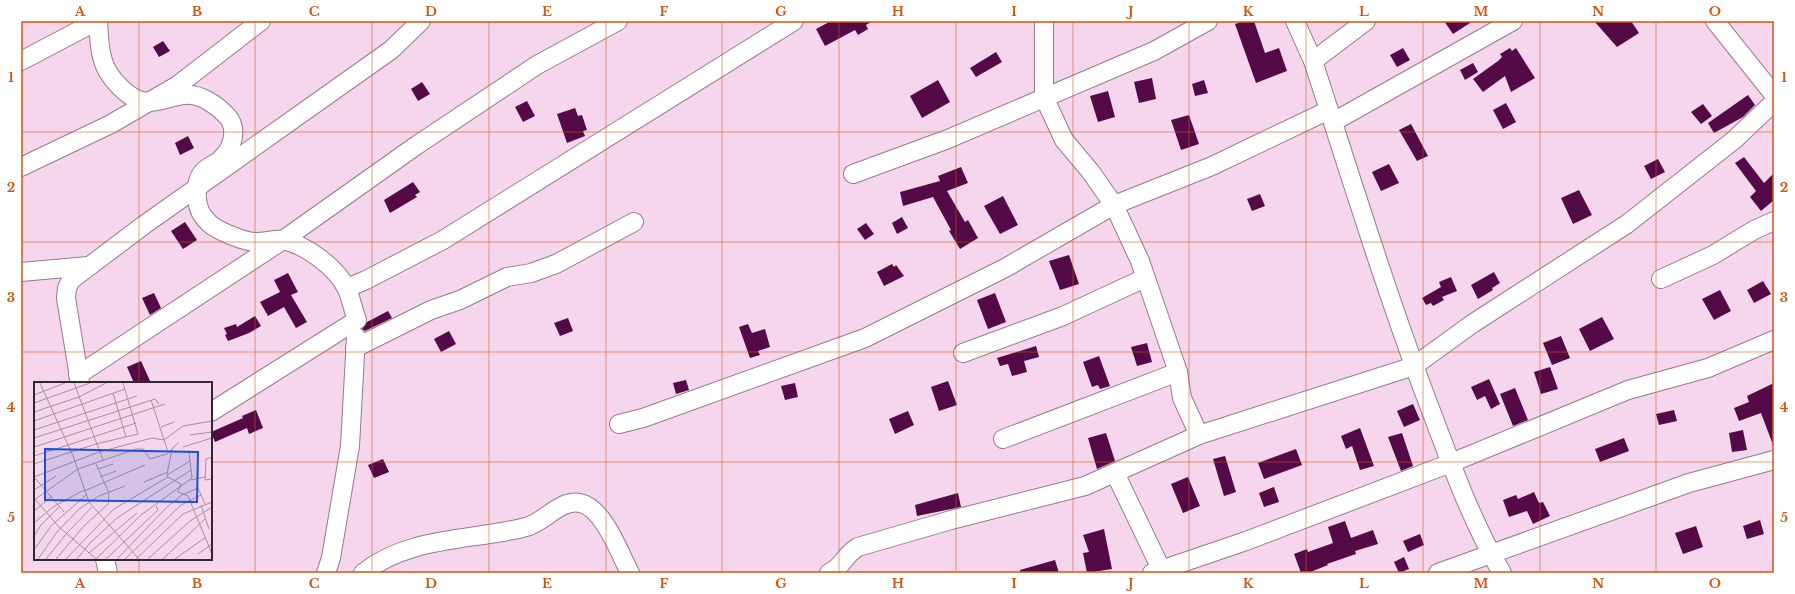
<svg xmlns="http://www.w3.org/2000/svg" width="1795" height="594" font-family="'Libre Baskerville',serif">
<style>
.building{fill:#530a47}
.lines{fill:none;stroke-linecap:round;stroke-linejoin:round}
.minor-casing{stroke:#967a8e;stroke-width:20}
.minor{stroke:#fff;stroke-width:18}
.grid{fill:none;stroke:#d65410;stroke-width:1;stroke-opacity:0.55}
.inset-road{fill:none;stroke:#a790a0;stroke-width:1}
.view{fill:#1d4ed8;fill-opacity:0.15;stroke:#1d4ed8;stroke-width:2}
.inset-edge{fill:none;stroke:#32272f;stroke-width:2}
.neatline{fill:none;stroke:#d65410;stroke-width:1.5}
.grid-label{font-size:13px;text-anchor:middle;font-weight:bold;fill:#d65410}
</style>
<rect width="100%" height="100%" fill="#f5d6ec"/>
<g class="building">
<path d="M831 21H873L866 25 868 29 858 35 855 30 825 46 816 29Z"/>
<path d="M1245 21H1254L1265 53 1279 48 1287 71 1256 83 1235 24Z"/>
<path d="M1444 21H1473L1453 34Z"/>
<path d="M1594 21H1631L1639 33 1617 47Z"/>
<path d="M163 41 170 51 159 57 153 47Z"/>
<path d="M1403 48 1410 60 1397 67 1390 55Z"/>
<path d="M1510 48 1512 51 1516 48 1535 78 1511 92 1505 76 1483 92 1473 79 1498 61 1502 57 1500 54Z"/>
<path d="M996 52 1002 62 976 77 970 68Z"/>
<path d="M1473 63 1478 72 1465 80 1460 70Z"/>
<path d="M1152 78 1156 99 1139 103 1134 82Z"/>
<path d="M938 80 950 102 922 118 910 96Z"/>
<path d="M1204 80 1208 93 1195 96 1192 84Z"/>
<path d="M422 82 430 94 418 101 411 89Z"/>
<path d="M1108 91 1115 117 1098 122 1090 96Z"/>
<path d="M1748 95 1755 105 1743 117 1714 133 1708 123Z"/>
<path d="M527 101 535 116 523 122 515 107Z"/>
<path d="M1506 103 1516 122 1503 129 1493 110Z"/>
<path d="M1703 104 1712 116 1701 124 1691 112Z"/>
<path d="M575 108 578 116 582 115 587 130 583 131 585 136 567 143 557 114Z"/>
<path d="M1189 115 1199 144 1181 150 1171 120Z"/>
<path d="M1411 124 1428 156 1417 161 1399 130Z"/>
<path d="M188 136 194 148 180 155 175 143Z"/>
<path d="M1744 157 1764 183 1774 173V200L1761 211 1750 197 1756 191 1735 163Z"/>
<path d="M1658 159 1665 172 1651 179 1644 166Z"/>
<path d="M1389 164 1399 183 1381 191 1372 172Z"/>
<path d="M961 167 968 183 947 191 965 222 968 220 978 238 960 249 949 231 951 230 933 197 903 206 900 192 940 181 938 176Z"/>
<path d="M413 182 420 192 415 195 417 197 390 213 384 200Z"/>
<path d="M1579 190 1592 215 1573 224 1561 198Z"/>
<path d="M1260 194 1265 206 1252 211 1247 199Z"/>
<path d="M1003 196 1018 225 1000 234 984 206Z"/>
<path d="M902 217 908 228 897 234 892 223Z"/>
<path d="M185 222 197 240 183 249 171 231Z"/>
<path d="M866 223 874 234 865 240 857 229Z"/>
<path d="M1069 255 1079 284 1060 290 1049 261Z"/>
<path d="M892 264 894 267 896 265 904 276 884 286 877 272Z"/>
<path d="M1494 272 1500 283 1492 288 1493 290 1478 299 1471 285Z"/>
<path d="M288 273 298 292 291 295 307 322 296 328 284 307 268 316 260 302 280 292 274 280Z"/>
<path d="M1451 277 1457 291 1442 297 1444 300 1433 306 1431 303 1426 305 1422 298 1441 287 1439 282Z"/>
<path d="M1763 281 1771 294 1754 303 1747 290Z"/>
<path d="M1720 290 1731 311 1714 320 1702 299Z"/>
<path d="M154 293 161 308 150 315 142 298Z"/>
<path d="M995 293 1006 322 988 329 977 300Z"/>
<path d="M388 311 392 318 365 331 362 329 367 322Z"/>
<path d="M255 316 261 326 249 333 228 341 225 335 227 334 224 328 236 324 237 327Z"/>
<path d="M1602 317 1614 339 1590 351 1579 329Z"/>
<path d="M568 318 573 331 560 336 554 323Z"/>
<path d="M748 324 752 333 765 329 770 347 758 351 760 355 750 358 739 327Z"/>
<path d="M449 331 456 344 441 352 434 339Z"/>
<path d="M1561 336 1570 358 1552 365 1543 343Z"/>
<path d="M1147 343 1152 362 1137 366 1131 347Z"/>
<path d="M1036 346 1039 357 1024 361 1027 372 1012 376 1008 364 1000 366 997 358Z"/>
<path d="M1099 356 1110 386 1100 389 1098 385 1092 387 1083 362Z"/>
<path d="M141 361 151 383H134L127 367Z"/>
<path d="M1550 367 1558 389 1541 394 1534 372Z"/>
<path d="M1489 379 1500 404 1491 409 1485 396 1477 400 1471 387Z"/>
<path d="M686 380 689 390 676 394 673 383Z"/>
<path d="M948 381 957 405 939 411 931 387Z"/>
<path d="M795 383 798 397 785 400 781 386Z"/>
<path d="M1774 383V445H1773L1761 413 1739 421 1734 408 1749 402 1747 396Z"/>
<path d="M1515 388 1528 420 1513 426 1500 394Z"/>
<path d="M1413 404 1420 420 1404 427 1397 411Z"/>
<path d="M256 410 263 428 249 434 247 428 215 442 211 432 243 418 242 416Z"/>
<path d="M1674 410 1677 421 1659 425 1656 414Z"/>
<path d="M908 411 914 425 895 434 889 419Z"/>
<path d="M1360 428 1374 466 1360 470 1352 446 1346 449 1341 436Z"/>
<path d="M1743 430 1747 450 1732 452 1729 433Z"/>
<path d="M1106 433 1115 461 1097 469 1088 438Z"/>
<path d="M1402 433 1413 466 1401 471 1388 437Z"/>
<path d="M1624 438 1629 451 1600 462 1595 449Z"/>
<path d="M1296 449 1302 465 1264 479 1258 463Z"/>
<path d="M1225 456 1236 492 1224 496 1213 459Z"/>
<path d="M383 459 389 472 374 478 368 465Z"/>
<path d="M1188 477 1200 506 1183 513 1171 484Z"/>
<path d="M1274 487 1279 502 1264 507 1259 493Z"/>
<path d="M1534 492 1539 503 1543 502 1550 516 1533 524 1527 511 1509 517 1503 500 1516 495 1518 499Z"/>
<path d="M958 493 961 507 917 516 915 505Z"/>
<path d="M1760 520 1764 534 1747 539 1743 526Z"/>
<path d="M1345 521 1351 538 1373 530 1378 544 1355 551 1356 554 1327 564 1328 565 1308 573H1301L1294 554 1307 549 1308 552 1333 543 1328 527Z"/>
<path d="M1696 526 1703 547 1683 554 1675 533Z"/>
<path d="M1104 529 1112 569 1087 573 1083 553 1089 552 1083 535Z"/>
<path d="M1420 534 1424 545 1408 552 1403 541Z"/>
<path d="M1404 557 1409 569 1399 573 1394 562Z"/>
<path d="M1055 560 1059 573H1020V570Z"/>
</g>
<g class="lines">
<g class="minor-casing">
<g id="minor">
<path d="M98 21C99 33 99 46 102 57 106 76 130 103 150 102 162 101 173 96 185 95 200 93 218 106 227 116 239 129 232 149 221 159 215 165 207 166 202 173 196 181 196 190 197 199 198 209 201 215 209 223 217 231 245 242 256 242 265 242 275 239 283 240 306 245 336 267 347 289 351 298 353 310 357 320L211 412"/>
<path d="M1044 21V97L1064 140 1090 171 1114 205 1140 261 1178 372 1182 398 1199 435"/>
<path d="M1295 21 1313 61C1352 180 1388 299 1433 416 1453 469 1473 524 1502 573"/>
<path d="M1715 21 1774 95"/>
<path d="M21 61 97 21"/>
<path d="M1313 61 1366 21"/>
<path d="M1333 122 1513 21"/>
<path d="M21 167 111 124 178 85 261 21"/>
<path d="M853 174 948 139 1154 51 1208 21"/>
<path d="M21 272 88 266"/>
<path d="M1661 279 1713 255 1754 230 1774 221"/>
<path d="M347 288 366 280 443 240 794 21"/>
<path d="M355 348 431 310 460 300 507 277 531 273 556 264 634 222"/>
<path d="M963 353 1063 316 1145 278"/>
<path d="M78 375 283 240 417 145 537 65 618 21"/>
<path d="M80 383 66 298 67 288 71 280 144 225 391 50 421 21"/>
<path d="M619 424 643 418 865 338 1005 268 1114 205 1212 166 1329 110"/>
<path d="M1003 439 1178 372"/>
<path d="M1115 473 1163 573"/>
<path d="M105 559 108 573"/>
<path d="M326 573 331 558 350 446 356 337"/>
<path d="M363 573C409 536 472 541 526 527 545 522 560 499 580 503 603 507 620 554 630 573"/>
<path d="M829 573C844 566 844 555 858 547L951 520 1085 486 1199 435 1414 366 1472 324 1627 224 1734 140 1774 102"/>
<path d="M1152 573 1246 541 1451 463 1628 390 1708 368 1774 340"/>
<path d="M1438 573 1689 483 1774 460"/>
</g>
</g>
<use href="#minor" class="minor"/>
</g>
<path class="grid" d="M139 21V383M255 21V573M372 21V573M489 21V573M606 21V573M722 21V573M839 21V573M956 21V573M1073 21V573M1189 21V573M1306 21V573M1423 21V573M1540 21V573M1656 21V573M21 132H1774M21 242H1774M21 352H1774M21 462H35M211 462H1774M139 559V573"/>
<g transform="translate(34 382)">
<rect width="178" height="178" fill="#f5d6ec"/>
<path class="inset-road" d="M6 1 39 74 55 120 105 177M40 1 69 78M79 11 92 55M0 13 31 1M117 18 134 70M0 21 56 1M0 30 45 15 72 1M0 39 91 7M127 45 140 40M0 48 103 14M156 53 178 50M0 56 121 17 125 22M0 65 131 22M149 65 178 56M0 74 102 41M178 75 172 77 171 98 178 97M0 82 62 62 104 52 89 1M64 87 79 82M133 92 138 67M0 95 65 70 118 56 130 58 149 44 178 39M0 95 30 130M66 95 82 89M134 95 147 102 144 110 154 114 178 172M157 98 171 95M110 100 134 90M0 108 22 94M50 109 111 83M1 117 24 144 62 177 107 133 158 96 155 70M0 118 44 87 102 67H109L116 77 133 72 145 60M167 123 175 147M0 129 17 115M0 141 19 125 50 108M0 154 7 143 25 125M0 168 17 144 52 113M55 171 103 131M164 172 178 162M4 177 23 150 45 127 65 114 91 104M12 177 33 151 58 125M22 177 50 144 74 122 75 111 62 82M32 177 80 127 134 95 133 93 156 79M43 177 56 161 83 136 157 88M72 177 124 128 122 124M83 177 132 126 148 113 164 106 171 122M91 177 147 123 167 113M102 177 149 132 178 120M114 177 156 139 178 125M129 177 171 137M141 177 172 155"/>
<path class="view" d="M11 67 164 70 163 120 11 118Z"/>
<rect width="178" height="178" class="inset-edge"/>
</g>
<rect width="1795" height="594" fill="none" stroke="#ffffff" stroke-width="44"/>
<rect x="22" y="22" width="1751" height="550" class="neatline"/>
<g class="grid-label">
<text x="80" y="16">A</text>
<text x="197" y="16">B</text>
<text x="314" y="16">C</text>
<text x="431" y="16">D</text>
<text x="547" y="16">E</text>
<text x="664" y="16">F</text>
<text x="781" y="16">G</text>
<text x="898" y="16">H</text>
<text x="1014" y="16">I</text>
<text x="1131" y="16">J</text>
<text x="1248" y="16">K</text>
<text x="1364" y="16">L</text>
<text x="1481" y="16">M</text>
<text x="1598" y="16">N</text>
<text x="1715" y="16">O</text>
<text x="11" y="82">1</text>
<text x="1784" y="82">1</text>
<text x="11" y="192">2</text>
<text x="1784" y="192">2</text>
<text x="11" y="302">3</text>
<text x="1784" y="302">3</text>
<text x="11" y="412">4</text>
<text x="1784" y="412">4</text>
<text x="11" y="522">5</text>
<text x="1784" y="522">5</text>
<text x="80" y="588">A</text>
<text x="197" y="588">B</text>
<text x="314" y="588">C</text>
<text x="431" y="588">D</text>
<text x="547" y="588">E</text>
<text x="664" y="588">F</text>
<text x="781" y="588">G</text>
<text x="898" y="588">H</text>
<text x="1014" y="588">I</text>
<text x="1131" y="588">J</text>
<text x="1248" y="588">K</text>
<text x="1364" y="588">L</text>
<text x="1481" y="588">M</text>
<text x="1598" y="588">N</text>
<text x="1715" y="588">O</text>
</g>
</svg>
